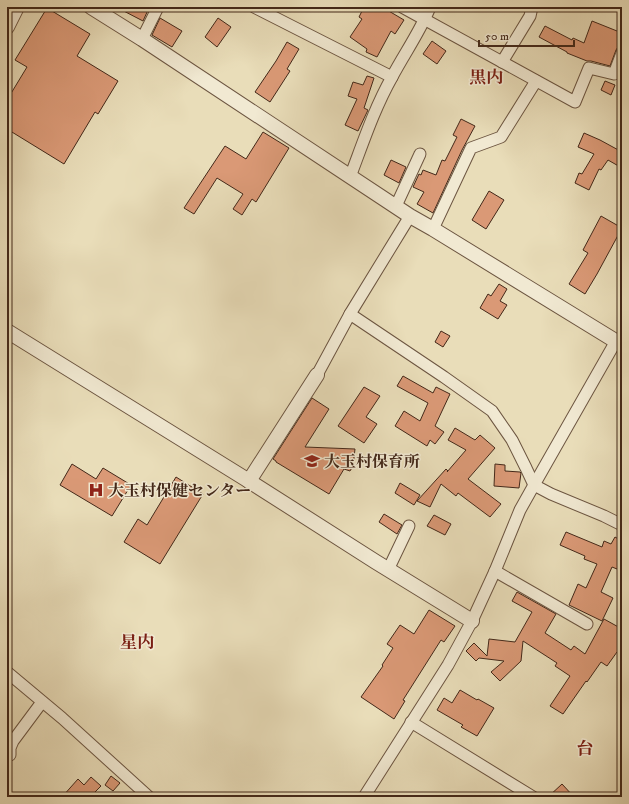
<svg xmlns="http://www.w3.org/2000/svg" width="629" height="804" font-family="'IM FELL DW Pica','Noto Serif JP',serif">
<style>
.building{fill:#da9976;stroke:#432819}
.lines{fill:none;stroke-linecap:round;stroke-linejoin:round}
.minor-casing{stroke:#6c5541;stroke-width:13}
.tertiary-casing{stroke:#6c5541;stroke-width:16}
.minor{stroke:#f1e9d2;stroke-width:11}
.tertiary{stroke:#f1e9d2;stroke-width:14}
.labels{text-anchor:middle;stroke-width:3;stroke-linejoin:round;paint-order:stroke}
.poi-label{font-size:16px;font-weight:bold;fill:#432819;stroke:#f1e9d2;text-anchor:start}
.neighbourhood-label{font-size:17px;font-weight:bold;fill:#7a1f14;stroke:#f1e9d2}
</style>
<rect width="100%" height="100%" fill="#e9ddb9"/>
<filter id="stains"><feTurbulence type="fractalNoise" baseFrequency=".005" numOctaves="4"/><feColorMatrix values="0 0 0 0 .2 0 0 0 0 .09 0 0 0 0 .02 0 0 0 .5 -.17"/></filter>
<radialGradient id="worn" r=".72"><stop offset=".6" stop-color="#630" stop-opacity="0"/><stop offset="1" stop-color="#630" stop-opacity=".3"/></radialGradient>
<g class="building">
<path d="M116 7H143L148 10 143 21Z"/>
<path d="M364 7H382L404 20 395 34 391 31 377 57 366 52 367 49 350 37 362 19 359 17Z"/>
<path d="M47 8 90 34 77 56 118 81 98 114 95 112 64 164 7 129V100L27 67 15 60Z"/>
<path d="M160 18 182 31 172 47 152 35Z"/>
<path d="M218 18 231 27 217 47 205 37Z"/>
<path d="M592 21 622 33V43L621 46 618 47 616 50 610 66 591 61H587L567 53V52L539 37 545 26 572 40 573 38 584 43Z"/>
<path d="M432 41 446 51 437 64 423 54Z"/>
<path d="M287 42 299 49 287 69 290 71 270 102 255 92 276 61Z"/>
<path d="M367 76 374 78 364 108 368 110 358 131 345 125 357 99 348 96 353 82 363 85Z"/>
<path d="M605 81 615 85 611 95 601 90Z"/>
<path d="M461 119 475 126 462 150 433 213 417 204 424 192 413 187 419 174 421 175 423 170 436 175 442 160 445 161 457 137 453 135Z"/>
<path d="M263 132 289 148 256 202 252 199 242 215 233 209 243 194 217 178 194 214 184 208 225 146 246 159Z"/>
<path d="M584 133 600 140 622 152V168L608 160 601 170 599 169 589 190 575 183 579 173 582 174 594 154 578 147Z"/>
<path d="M391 160 406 167 399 183 384 175Z"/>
<path d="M489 191 504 200 486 229 472 220Z"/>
<path d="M601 216 622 228 597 274 585 294 569 284 588 253 583 250Z"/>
<path d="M499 284 507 289 500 301 507 305 498 319 480 308 488 294 491 296Z"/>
<path d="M441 331 450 336 443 347 435 342Z"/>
<path d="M403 376 433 393 436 387 450 394 435 426 444 432 435 444 430 440 427 446 395 426 404 411 420 421 428 403 397 386Z"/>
<path d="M364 387 380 396 366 417 377 424 364 443 338 426Z"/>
<path d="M312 398 329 409 305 447 355 449 353 466 350 471 344 469 329 494 276 462V461L273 459Z"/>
<path d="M455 428 475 440 480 435 495 448 468 479 501 504 490 517 458 493 456 496 441 484 430 507 417 501 446 469 448 471 447 472 466 450 448 440Z"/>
<path d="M72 464 96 479 103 468 131 485 112 516 60 485Z"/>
<path d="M495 464 505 465V471L520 472 521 473 519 488 494 486Z"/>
<path d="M176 477 203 494 160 564 124 542 138 519 147 525Z"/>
<path d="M400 483 420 495 414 505 395 493Z"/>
<path d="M384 514 402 525 397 534 379 522Z"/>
<path d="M434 515 451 524 445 535 427 526Z"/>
<path d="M566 532 602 547 604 541 611 544 615 537 622 541V559L617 569 612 567 601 592 613 598 602 621 569 605 578 584 586 588 597 564 584 559 585 556 560 545Z"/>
<path d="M517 592 556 614 545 633 571 650 574 646 585 654 604 619 622 629V654L617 652 607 666 601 662 587 682 586 681 563 714 550 706 570 676 555 666 557 663 523 641 521 661 500 681 491 672 504 661 479 658 476 661 466 651 474 643 487 656 489 639 515 642 532 612 512 601Z"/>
<path d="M429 610 455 626 444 642 441 640 403 700 405 701 394 719 361 697 383 666 382 665 393 648 387 644 400 625 414 634Z"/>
<path d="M460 690 477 700 478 699 494 708 477 736 461 727 463 725 437 710 444 698 452 703Z"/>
<path d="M111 776 120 783 113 791 105 785Z"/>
<path d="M91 777 101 786 90 797H62L78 779 84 785Z"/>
<path d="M562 784 574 797H548Z"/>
</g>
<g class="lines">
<g class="minor-casing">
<g id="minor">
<path d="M254 7 392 77"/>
<path d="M402 7 575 102 589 68 614 74 622 53"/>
<path d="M142 39 158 7"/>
<path d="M502 62 530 16 532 7"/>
<path d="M350 177C363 143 374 109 392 77 404 54 420 32 430 7"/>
<path d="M396 206 420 154"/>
<path d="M433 229 471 148 501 137 536 81"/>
<path d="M350 314 444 377 492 411 512 440 526 468 534 485 551 494 604 516 622 525"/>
<path d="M317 375 350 314 410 216"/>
<path d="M388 570 409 526"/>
<path d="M495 571 587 624"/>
<path d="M7 672 62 718 149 797"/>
<path d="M411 722 533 797"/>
<path d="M10 755V748L13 741 42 702"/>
<path d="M364 797 448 665 472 621 495 571 520 510 534 485 616 341"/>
</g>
</g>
<g class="tertiary-casing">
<g id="tertiary">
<path d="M91 7 142 39 410 216 433 229 622 345"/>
<path d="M7 27 17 7"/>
<path d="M7 331 249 481 376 562 472 621"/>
<path d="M249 481 317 375"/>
</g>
</g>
<use href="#minor" class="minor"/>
<use href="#tertiary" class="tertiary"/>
</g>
<defs>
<g id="school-bare" transform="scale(1.2)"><path d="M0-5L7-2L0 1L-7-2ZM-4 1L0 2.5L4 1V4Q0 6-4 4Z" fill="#8f2418" stroke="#f1e9d2" stroke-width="2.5" paint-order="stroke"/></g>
<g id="hospital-bare" transform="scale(1.2)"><path d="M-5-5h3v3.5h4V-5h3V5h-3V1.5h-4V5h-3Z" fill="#8f2418" stroke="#f1e9d2" stroke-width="2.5" paint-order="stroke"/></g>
</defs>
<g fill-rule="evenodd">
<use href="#school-bare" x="312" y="461"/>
<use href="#hospital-bare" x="96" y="490"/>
</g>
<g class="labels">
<g class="poi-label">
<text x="324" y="467">大玉村保育所</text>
<text x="108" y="496">大玉村保健センター</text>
</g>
<g class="neighbourhood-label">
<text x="486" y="83">黒内</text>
<text x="137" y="648">星内</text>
<text x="585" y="754">台</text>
</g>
</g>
<rect width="629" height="804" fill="none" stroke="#e9ddb9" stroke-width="24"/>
<rect x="8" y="8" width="613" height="788" fill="none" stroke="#432819" stroke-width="2"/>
<rect x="12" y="12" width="605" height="780" fill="none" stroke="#432819"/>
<path d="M479 40v6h95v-6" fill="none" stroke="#432819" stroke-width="2"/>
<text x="485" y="40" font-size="12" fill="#432819" stroke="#f1e9d2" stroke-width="3" paint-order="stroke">50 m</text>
<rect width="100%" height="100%" filter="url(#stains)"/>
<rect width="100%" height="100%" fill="url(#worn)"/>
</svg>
